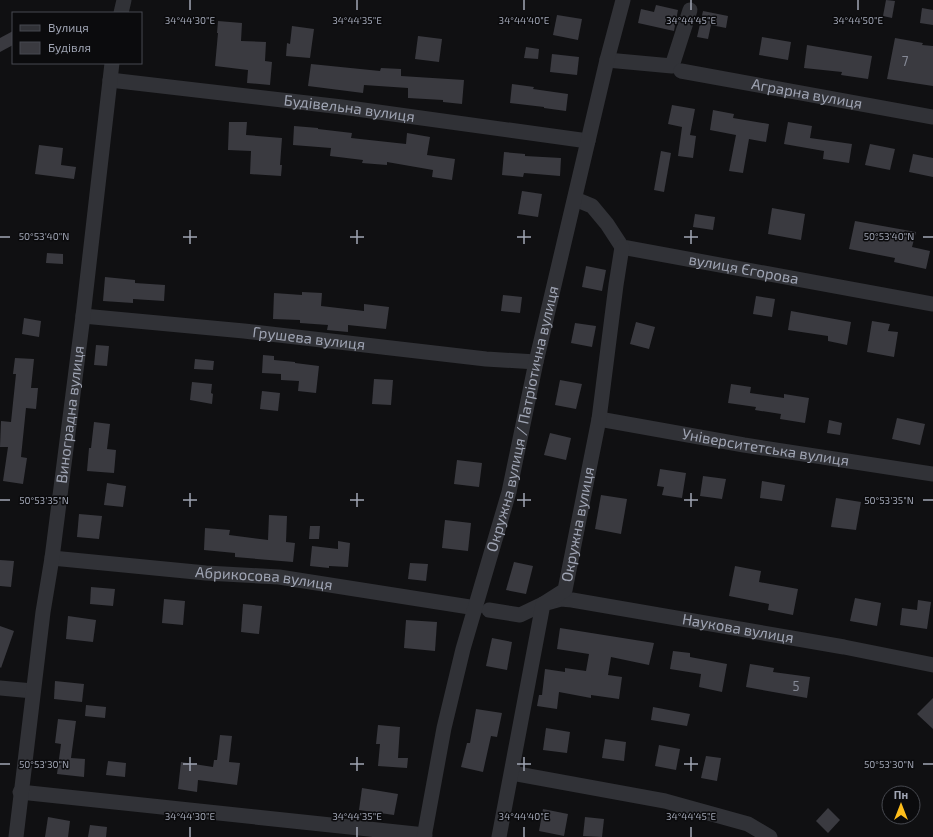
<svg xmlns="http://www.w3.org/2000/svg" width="933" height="837" font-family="'Exo 2',sans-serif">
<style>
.building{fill:#3a3a40}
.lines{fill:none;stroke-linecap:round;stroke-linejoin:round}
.minor{stroke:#313237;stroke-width:15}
.ticks{fill:none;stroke:#a0a5b4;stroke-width:1.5}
.labels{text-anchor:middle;stroke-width:3;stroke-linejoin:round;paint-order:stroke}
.number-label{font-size:13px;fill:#868a97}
.street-label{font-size:15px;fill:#a0a5b4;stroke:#0b0b0d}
.ticks-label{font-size:10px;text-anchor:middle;fill:#a0a5b4;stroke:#0b0b0d;stroke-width:3;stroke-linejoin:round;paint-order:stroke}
</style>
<rect width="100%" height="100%" fill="#101012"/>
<g class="building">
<path d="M886 0 895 1 892 18 883 16Z"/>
<path d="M656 5 678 10 674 31 638 23 641 9 654 12Z"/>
<path d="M922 8 933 10V25L920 23Z"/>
<path d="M703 11 728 16 726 28 711 25 708 39 697 37Z"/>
<path d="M557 15 582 19 578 40 553 35Z"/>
<path d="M218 21 242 23 241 41 266 42 265 61 272 62 270 85 247 83 248 70 215 66 218 33H217Z"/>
<path d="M292 26 314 29 310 58 286 56 287 43 290 44Z"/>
<path d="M13 31V45L0 52V38Z"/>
<path d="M418 36 442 39 439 62 415 59Z"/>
<path d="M762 37 791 42 788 60 759 55Z"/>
<path d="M895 38 923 43 922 45 933 46V86L887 79Z"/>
<path d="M807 45 872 56 868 79 841 75 842 72 804 68Z"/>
<path d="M526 47 539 49 538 59 524 58Z"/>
<path d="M552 54 579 57 577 75 550 72Z"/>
<path d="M311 64 380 71 381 68 401 69V76L464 80 462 104 443 102V100L408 98V88L364 85 363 93 308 86Z"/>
<path d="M512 84 534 87 533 89 568 94 566 111 544 108V107L510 103Z"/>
<path d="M672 105 695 109 690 135 696 136 693 158 678 156 682 127 668 124Z"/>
<path d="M713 110 734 114 733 118 769 124 766 142 749 139 743 173 729 171 736 135 710 130Z"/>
<path d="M229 122H247L246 135 282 138 280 165H282L281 176 250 174 251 151 228 150Z"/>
<path d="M788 122 812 126 810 138 852 144 849 163 823 159 824 151 784 144Z"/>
<path d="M294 126 318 128V129L352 133 351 138 406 144 407 133 430 137 427 155 455 159 452 180 432 177 433 170 387 162V165L362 163 363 160 330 156 331 148 293 145Z"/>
<path d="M870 144 895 149 890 170 865 165Z"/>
<path d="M39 145 63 148 61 165 76 167 74 179 35 174Z"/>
<path d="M661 151 671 153 664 192 654 190Z"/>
<path d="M504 152 525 154V156L561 158 560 176 524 173 523 177 502 175Z"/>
<path d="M913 154 933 158V177L909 172Z"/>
<path d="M522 191 542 194 538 217 518 214Z"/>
<path d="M772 208 805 214 801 240 768 234Z"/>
<path d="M695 214 715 217 713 230 693 227Z"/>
<path d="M855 221 916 232 912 247 930 251 926 269 894 262 895 258 849 249Z"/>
<path d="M47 253 63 254V264L46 263Z"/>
<path d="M586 266 606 270 602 291 582 287Z"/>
<path d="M105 277 135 280V283L165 285 164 301 133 299V303L103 301Z"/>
<path d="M302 292 322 293 321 306 364 311V304L389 307 386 329 348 325V332L327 330 328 325 300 323V320L273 319 274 293 302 295Z"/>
<path d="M503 295 522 297 520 313 501 311Z"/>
<path d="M756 296 775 299 772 317 753 314Z"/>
<path d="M791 311 851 322 847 345 828 341V336L788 330Z"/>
<path d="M24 318 41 321 39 337 22 334Z"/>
<path d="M872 321 890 324 888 331 898 332 894 357 867 352Z"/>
<path d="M636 322 655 327 649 349 630 344Z"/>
<path d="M575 323 596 326 592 347 571 343Z"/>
<path d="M96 345 109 346 107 366 94 365Z"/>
<path d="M263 355 274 356V360L295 362V363L319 366 316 393 298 391 299 381 281 380V374L262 373Z"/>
<path d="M15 358 34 359 31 388H38L36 409 26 408 21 457 27 458 23 484 3 481 8 447H0L1 421 11 422 16 374H13Z"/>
<path d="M195 359 214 361 213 370 194 369Z"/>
<path d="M374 379 393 380 391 405 372 404Z"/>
<path d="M560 380 582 384 576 409 555 405Z"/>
<path d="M192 382 212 384 211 393 213 394 212 404 190 400Z"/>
<path d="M731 384 751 387 750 393 784 398V394L809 398 805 423 780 419 781 414 755 410 756 407 728 403Z"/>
<path d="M262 391 280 393 278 411 260 409Z"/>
<path d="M897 418 925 424 920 445 892 439Z"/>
<path d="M829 420 842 423 840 435 827 433Z"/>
<path d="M94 422 110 424 107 449 116 450 114 473 87 471 89 448H91Z"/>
<path d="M550 433 571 438 566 460 544 455Z"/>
<path d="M457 460 482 463 479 487 454 484Z"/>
<path d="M660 469 686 473 682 498 662 495 664 487 657 486Z"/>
<path d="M703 476 726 479 722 499 700 496Z"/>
<path d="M762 481 785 485 782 501 760 498Z"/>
<path d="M107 483 126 486 123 507 104 505Z"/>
<path d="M601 495 627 499 621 534 595 529Z"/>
<path d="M836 498 861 502 856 530 831 527Z"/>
<path d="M79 514 102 516 99 539 77 537Z"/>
<path d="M269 515 287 516 286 542 295 543 293 562 235 557V553L204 550 205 528 230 530 229 535 268 540Z"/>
<path d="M445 520 471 523 468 551 442 548Z"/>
<path d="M310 526H320L319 539H309Z"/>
<path d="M338 541 350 543 348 567 329 566V568L310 566 312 546 338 549Z"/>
<path d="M0 560 14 561 11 587 0 586Z"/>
<path d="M514 562 533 566 526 594 506 590Z"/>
<path d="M410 563 428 564 426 581 408 579Z"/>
<path d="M735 566 761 571 759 582 798 589 793 615 768 610 769 604 729 596Z"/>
<path d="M91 587 115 589 113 606 90 604Z"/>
<path d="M855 598 881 603 877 626 850 621Z"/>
<path d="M164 599 185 601 183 625 162 623Z"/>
<path d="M918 600 931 602 927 629 900 625 902 608 917 610Z"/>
<path d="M243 604 262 606 259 634 241 632Z"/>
<path d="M68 616 96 620 93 642 66 639Z"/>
<path d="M406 620 437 622 435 651 404 648Z"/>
<path d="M0 626 14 631 1 668 0 667Z"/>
<path d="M560 628 654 643 649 665 611 657 608 675 622 677 619 699 591 695V698L559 692 557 709 537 706 539 695H542L545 669 565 672V668L586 671 589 654 557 649Z"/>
<path d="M492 638 512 642 507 670 486 666Z"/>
<path d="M673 651 690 653V657L727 664 722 692 699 687 701 674 670 669Z"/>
<path d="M750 664 774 668 773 672 810 677 807 698 746 687Z"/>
<path d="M55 681 84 684 82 702 54 699Z"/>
<path d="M933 698V729L917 714Z"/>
<path d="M86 705 106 707 105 718 85 716Z"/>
<path d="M653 707 690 714 687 726 651 720Z"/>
<path d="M476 709 502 713 497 737 491 736 483 772 461 767 467 743H470Z"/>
<path d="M58 719 76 721 71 758 85 759 84 777 57 774 61 744 55 743Z"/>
<path d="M378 725 400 727 398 758H408L407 768 378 766 380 744H376Z"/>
<path d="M546 728 570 732 567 753 543 750Z"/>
<path d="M220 735 232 736 229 762 240 763 237 785 198 780 197 792 178 789 181 762 213 767 214 760H217Z"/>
<path d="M605 739 626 742 624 761 602 758Z"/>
<path d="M659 745 680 749 676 770 655 766Z"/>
<path d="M706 756 721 758 717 781 701 778Z"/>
<path d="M108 761 126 763 125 777 106 775Z"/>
<path d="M362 788 398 794 394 815 359 810Z"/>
<path d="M828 808 840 820 828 833 816 821Z"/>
<path d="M543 809 568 814 564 836 539 831Z"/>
<path d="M48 817 70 821 68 837H45Z"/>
<path d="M585 817 604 819 602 837 583 836Z"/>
<path d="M90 825 107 827 106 837H88Z"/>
</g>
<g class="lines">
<g class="minor">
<path d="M121 13 124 0"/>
<path d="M607 60 672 66 690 10"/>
<path id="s1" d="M681 71 933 117"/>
<path id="s2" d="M110 80 342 107 588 141"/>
<path id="s3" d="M575 199 592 206 607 224 622 247 933 304"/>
<path id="s4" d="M83 316 244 331 486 359 536 362"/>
<path id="s5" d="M599 419 744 445 933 474"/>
<path id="s6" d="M52 558 206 573 279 577 476 608"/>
<path id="s7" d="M489 610 520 615 543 604 561 599 572 600 844 647 933 665"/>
<path d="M0 688 33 691"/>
<path d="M512 773 665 801 748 824 770 837"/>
<path d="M20 792 425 835"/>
<path id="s8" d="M16 837 43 612 52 558 83 316 112 63"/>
<path id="s9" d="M424 837 444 728 463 649 509 492 536 362 607 60 623 0"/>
<path id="s10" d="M499 837 543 604 565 590 599 419 616 285 622 247"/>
</g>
</g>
<path class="ticks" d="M190 0V10M357 0V10M524 0V10M691 0V10M858 0V10M190 230V244M357 230V244M524 230V244M691 230V244M0 237H10M183 237H197M350 237H364M517 237H531M684 237H698M923 237H933M190 493V507M357 493V507M524 493V507M691 493V507M0 500H10M183 500H197M350 500H364M517 500H531M684 500H698M923 500H933M190 757V771M357 757V771M524 757V771M691 757V771M0 764H10M183 764H197M350 764H364M517 764H531M684 764H698M923 764H933M190 827V837M357 827V837M524 827V837M691 827V837"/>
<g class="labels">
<g class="number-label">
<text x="905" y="66">7</text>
<text x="796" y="691">5</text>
</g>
<g class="street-label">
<text dy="5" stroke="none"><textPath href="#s1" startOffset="128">Аграрна вулиця</textPath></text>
<text dy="5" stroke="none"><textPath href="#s2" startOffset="241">Будівельна вулиця</textPath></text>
<text dy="5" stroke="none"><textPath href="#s3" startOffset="193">вулиця Єгорова</textPath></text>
<text dy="5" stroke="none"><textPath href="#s4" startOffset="227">Грушева вулиця</textPath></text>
<text dy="5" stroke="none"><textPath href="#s8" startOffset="426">Виноградна вулиця</textPath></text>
<text dy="5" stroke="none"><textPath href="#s9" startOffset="430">Окружна вулиця / Патріотична вулиця</textPath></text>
<text dy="5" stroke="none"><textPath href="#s5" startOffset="169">Університетська вулиця</textPath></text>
<text dy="5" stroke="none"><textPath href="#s10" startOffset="330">Окружна вулиця</textPath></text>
<text dy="5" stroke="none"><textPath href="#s6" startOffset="213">Абрикосова вулиця</textPath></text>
<text dy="5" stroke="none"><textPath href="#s7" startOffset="255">Наукова вулиця</textPath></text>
</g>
</g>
<g class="ticks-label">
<text x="190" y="24">34°44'30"E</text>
<text x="357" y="24">34°44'35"E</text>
<text x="524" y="24">34°44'40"E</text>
<text x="691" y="24">34°44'45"E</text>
<text x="858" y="24">34°44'50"E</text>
<text x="44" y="240">50°53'40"N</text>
<text x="889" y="240">50°53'40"N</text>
<text x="44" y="504">50°53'35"N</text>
<text x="889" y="504">50°53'35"N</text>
<text x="44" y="768">50°53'30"N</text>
<text x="889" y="768">50°53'30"N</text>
<text x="190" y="820">34°44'30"E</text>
<text x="357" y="820">34°44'35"E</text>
<text x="524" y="820">34°44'40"E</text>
<text x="691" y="820">34°44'45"E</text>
</g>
<rect x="12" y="12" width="130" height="52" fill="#0b0b0d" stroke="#474950"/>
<rect x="20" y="25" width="20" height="6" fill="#313237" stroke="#474950"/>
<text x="48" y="32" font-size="12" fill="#a0a5b4">Вулиця</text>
<rect x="20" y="42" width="20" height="12" fill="#3a3a40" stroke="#474950"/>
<text x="48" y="52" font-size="12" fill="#a0a5b4">Будівля</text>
<g transform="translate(901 805)"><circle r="19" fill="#0b0b0d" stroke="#474950"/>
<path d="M0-3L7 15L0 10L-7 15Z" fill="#ffbe1b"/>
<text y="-6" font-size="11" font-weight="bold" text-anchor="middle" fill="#a0a5b4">Пн</text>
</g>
</svg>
